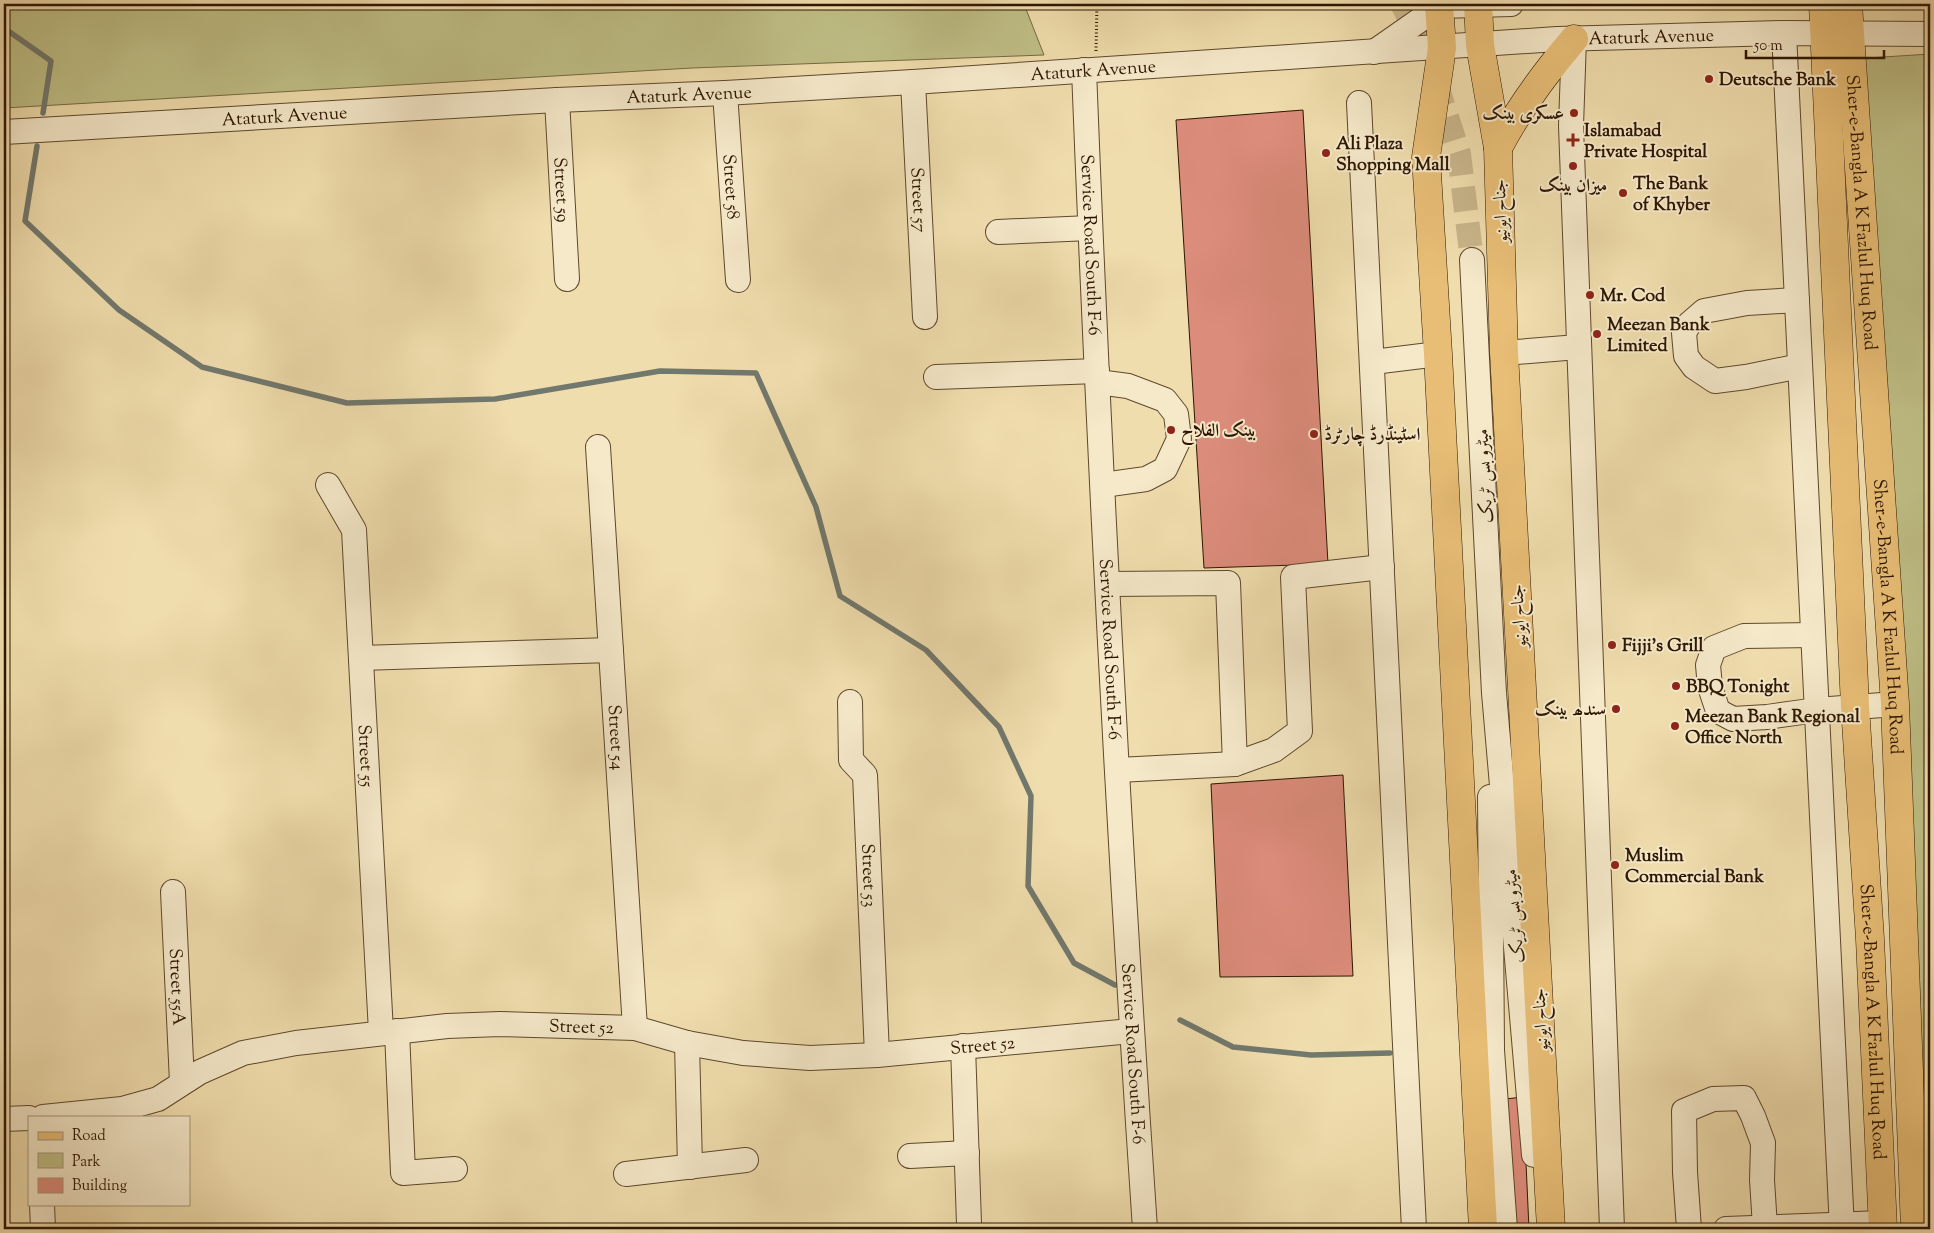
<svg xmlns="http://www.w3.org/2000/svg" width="1934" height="1233" font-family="'Sorts Mill Goudy',Amiri,serif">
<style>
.green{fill:#bfbf86;stroke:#766a44}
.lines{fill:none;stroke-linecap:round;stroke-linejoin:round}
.stream{stroke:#71786d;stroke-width:5.5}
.building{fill:#dc8c7b;stroke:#2d1601}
.minor-tunnel{stroke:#c9b58b;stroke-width:24;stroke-dasharray:24 12;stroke-linecap:butt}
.minor-casing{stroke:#5e482c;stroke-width:26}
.major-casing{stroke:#2d1601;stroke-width:29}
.path{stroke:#2d1601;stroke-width:3;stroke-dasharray:1 2.5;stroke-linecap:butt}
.minor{stroke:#f5e9ca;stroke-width:24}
.major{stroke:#e8be76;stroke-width:28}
.poi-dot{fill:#8f2418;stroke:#f5e9ca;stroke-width:2}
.labels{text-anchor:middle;stroke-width:4;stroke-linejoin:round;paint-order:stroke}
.street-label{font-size:18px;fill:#2d1601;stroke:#f5e9ca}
.poi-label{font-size:18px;font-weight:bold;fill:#2d1601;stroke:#f5e9ca;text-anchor:start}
</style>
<rect width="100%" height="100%" fill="#f0ddad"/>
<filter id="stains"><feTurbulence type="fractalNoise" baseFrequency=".004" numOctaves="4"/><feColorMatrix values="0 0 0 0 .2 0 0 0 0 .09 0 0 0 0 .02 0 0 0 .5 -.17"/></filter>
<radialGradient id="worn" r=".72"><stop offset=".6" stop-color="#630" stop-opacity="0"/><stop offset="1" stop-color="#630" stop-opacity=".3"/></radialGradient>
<g class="green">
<path d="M4 4H1024L1044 55 692 68 4 108Z"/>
<path d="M1930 54V1229H1921L1852 59Z"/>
</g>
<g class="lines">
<g class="stream">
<path d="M4 28 51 61 43 113"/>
<path d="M37 146 25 221 119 310 202 367 347 403 495 399 660 371 756 373 816 507 840 596 926 650 999 727 1031 796 1028 886 1074 963 1115 985"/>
<path d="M1180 1020 1233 1047 1311 1055 1390 1053"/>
</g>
</g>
<g class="building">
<path d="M1303 110 1328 564 1204 568 1176 120Z"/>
<path d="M1343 775 1353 976 1220 977 1211 784Z"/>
<path d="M1523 1097 1529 1229H1512L1505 1099Z"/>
</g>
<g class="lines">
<g class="minor-tunnel">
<path d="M1402 4 1422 42"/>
<path d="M1436 83 1459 154 1472 260"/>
</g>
<g class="minor-casing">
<g id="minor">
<path d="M1784 33 1842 1229"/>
<path d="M1574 39 1571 126 1612 1229"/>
<path d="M1374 52 1440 6 1511 4"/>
<path id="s1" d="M1084 70C1099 456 1119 843 1145 1229"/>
<path id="s2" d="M913 82 925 317"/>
<path id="s3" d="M725 93 738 280"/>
<path id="s4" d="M557 100 567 279"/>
<path d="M1359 103 1414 1229"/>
<path id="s5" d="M4 132 557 100 725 93 913 82 1557 39 1784 33 1930 34"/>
<path d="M998 232 1090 228"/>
<path d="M1472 260 1494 693 1534 1155"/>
<path d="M1797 300 1747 303 1704 311 1689 324 1684 333 1686 356 1694 367 1715 381 1746 377 1800 366"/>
<path d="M1504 353 1578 347"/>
<path d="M1373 362 1438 354"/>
<path d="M936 377 1097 371"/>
<path d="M1098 382 1128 386 1165 400 1176 414 1179 439 1165 469 1146 479 1103 485"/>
<path id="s6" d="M598 447 635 1028"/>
<path id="s7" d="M328 485 354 530 381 1032"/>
<path d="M1108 584 1228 583 1235 764"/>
<path d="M1813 635 1744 636 1714 648 1708 665 1710 687 1718 711 1733 719 1767 717 1817 710 1895 704"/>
<path d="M361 658 611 650"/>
<path id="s8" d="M850 702 851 760 865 775 877 1055"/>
<path d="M1118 770 1235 764 1274 750 1300 731 1293 577 1382 567"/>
<path d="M1490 797 1492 1050 1505 1229"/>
<path id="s9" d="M173 892 182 1082"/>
<path d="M397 1031 403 1173 455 1169"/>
<path d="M687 1043 690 1167"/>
<path d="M963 1046 969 1224"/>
<path id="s10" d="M43 1117 122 1109 158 1099 200 1072 243 1053 296 1043 447 1026 500 1024 635 1028 687 1043 743 1053 810 1058 877 1055 1131 1031"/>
<path d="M4 1119 29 1118"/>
<path d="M910 1156 967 1153"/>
<path d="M626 1174 746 1160"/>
<path d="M42 1204 43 1229"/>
<path d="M1689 1229 1685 1172 1684 1111 1713 1099 1744 1098 1753 1116 1763 1143 1762 1180 1765 1227"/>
<path d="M1726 1229 1882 1223"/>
</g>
</g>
<g class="major-casing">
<g id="major">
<path d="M1439 4 1442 48 1426 157 1438 354 1483 1229"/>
<path d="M1478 4 1480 45 1498 148 1504 353 1551 1229"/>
<path id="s11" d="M1823 4 1855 706 1870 939 1883 1229"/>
<path id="s12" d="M1848 4 1895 704 1915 1229"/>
<path d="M1498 148C1519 108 1545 73 1574 39"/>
</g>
</g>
<path class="path" d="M1096 51 1097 4"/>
<use href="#minor" class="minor"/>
<use href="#major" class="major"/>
</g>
<g class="poi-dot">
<circle cx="1709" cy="79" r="5"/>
<circle cx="1574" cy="113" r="5"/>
<path d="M1570.5 132.5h5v5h5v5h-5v5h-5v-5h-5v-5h5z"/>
<circle cx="1326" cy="153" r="5"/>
<circle cx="1573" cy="166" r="5"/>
<circle cx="1623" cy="193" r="5"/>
<circle cx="1590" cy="295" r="5"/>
<circle cx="1597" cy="334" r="5"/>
<circle cx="1171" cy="430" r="5"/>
<circle cx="1314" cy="434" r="5"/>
<circle cx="1612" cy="645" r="5"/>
<circle cx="1676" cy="686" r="5"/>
<circle cx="1616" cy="709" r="5"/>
<circle cx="1675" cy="726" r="5"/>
<circle cx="1615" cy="865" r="5"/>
</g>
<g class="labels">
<g class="street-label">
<text dy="6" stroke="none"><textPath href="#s5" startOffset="1650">Ataturk Avenue</textPath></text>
<text dy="6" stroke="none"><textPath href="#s5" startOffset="1091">Ataturk Avenue</textPath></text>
<text dy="6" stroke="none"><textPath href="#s5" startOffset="686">Ataturk Avenue</textPath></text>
<text dy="6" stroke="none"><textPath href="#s5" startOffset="281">Ataturk Avenue</textPath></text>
<text dy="6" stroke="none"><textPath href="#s3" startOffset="94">Street 58</textPath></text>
<text dy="6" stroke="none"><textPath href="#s4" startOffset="90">Street 59</textPath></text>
<text dy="6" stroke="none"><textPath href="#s2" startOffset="118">Street 57</textPath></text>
<text transform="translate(1500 211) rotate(-92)" y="6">جناح ایونیو</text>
<text dy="6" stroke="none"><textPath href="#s12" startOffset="209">Sher-e-Bangla A K Fazlul Huq Road</textPath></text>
<text dy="6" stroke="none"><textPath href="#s1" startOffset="175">Service Road South F-6</textPath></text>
<text transform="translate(1484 476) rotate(-93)" y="6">میٹرو بس ٹریک</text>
<text transform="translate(1518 616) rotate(-93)" y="6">جناح ایونیو</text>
<text dy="6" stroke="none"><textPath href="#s12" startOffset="614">Sher-e-Bangla A K Fazlul Huq Road</textPath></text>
<text dy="6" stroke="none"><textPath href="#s1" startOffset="580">Service Road South F-6</textPath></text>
<text dy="6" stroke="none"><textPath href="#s6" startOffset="291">Street 54</textPath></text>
<text dy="6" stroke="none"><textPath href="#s7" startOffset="278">Street 55</textPath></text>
<text dy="6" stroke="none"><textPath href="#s8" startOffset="179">Street 53</textPath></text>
<text transform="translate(1514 916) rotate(-95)" y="6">میٹرو بس ٹریک</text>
<text dy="6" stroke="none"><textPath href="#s9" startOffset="95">Street 55A</textPath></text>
<text transform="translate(1540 1020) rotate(-93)" y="6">جناح ایونیو</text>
<text dy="6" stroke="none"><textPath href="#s11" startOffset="1019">Sher-e-Bangla A K Fazlul Huq Road</textPath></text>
<text dy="6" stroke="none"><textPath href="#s10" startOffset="554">Street 52</textPath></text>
<text dy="6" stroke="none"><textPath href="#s10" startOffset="959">Street 52</textPath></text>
<text dy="6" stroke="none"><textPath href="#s1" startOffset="985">Service Road South F-6</textPath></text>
</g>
<g class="poi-label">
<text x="1719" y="85">Deutsche Bank</text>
<text x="1564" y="119" text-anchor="end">عسکری بینک</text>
<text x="1584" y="136">Islamabad<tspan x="1584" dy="21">Private Hospital</tspan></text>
<text x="1336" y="149">Ali Plaza<tspan x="1336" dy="21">Shopping Mall</tspan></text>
<text x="1633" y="189">The Bank<tspan x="1633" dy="21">of Khyber</tspan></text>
<text x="1573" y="191" text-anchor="middle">میزان بینک</text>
<text x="1600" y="301">Mr. Cod</text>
<text x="1607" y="330">Meezan Bank<tspan x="1607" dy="21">Limited</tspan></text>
<text x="1181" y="436">بینک الفلاح</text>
<text x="1324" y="440">اسٹینڈرڈ چارٹرڈ</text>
<text x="1622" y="651">Fijji's Grill</text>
<text x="1686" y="692">BBQ Tonight</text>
<text x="1606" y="715" text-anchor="end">سندھ بینک</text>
<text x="1685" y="722">Meezan Bank Regional<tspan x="1685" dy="21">Office North</tspan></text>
<text x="1625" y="861">Muslim<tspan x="1625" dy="21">Commercial Bank</tspan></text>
</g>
</g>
<rect width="1934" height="1233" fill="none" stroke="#f0ddad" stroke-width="20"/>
<rect x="5" y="5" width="1924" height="1223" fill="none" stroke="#2d1601" stroke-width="2.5"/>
<rect x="10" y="10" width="1914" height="1213" fill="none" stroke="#2d1601"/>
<rect x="28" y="1116" width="162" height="90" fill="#f5e9ca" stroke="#a5957a"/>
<rect x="38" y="1132" width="25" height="8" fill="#e8be76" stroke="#a5957a"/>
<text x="72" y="1140" font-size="15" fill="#2d1601">Road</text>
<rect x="38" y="1153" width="25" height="15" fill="#bfbf86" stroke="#a5957a"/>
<text x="72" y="1166" font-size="15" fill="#2d1601">Park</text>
<rect x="38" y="1178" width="25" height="15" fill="#dc8c7b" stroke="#a5957a"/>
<text x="72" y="1190" font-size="15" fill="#2d1601">Building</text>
<path d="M1746 50v8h138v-8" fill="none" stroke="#2d1601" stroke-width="2.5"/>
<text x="1754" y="50" font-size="15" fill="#2d1601" stroke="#f5e9ca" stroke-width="4" paint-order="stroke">50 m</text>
<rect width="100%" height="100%" filter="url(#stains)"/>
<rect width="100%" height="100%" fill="url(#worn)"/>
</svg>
